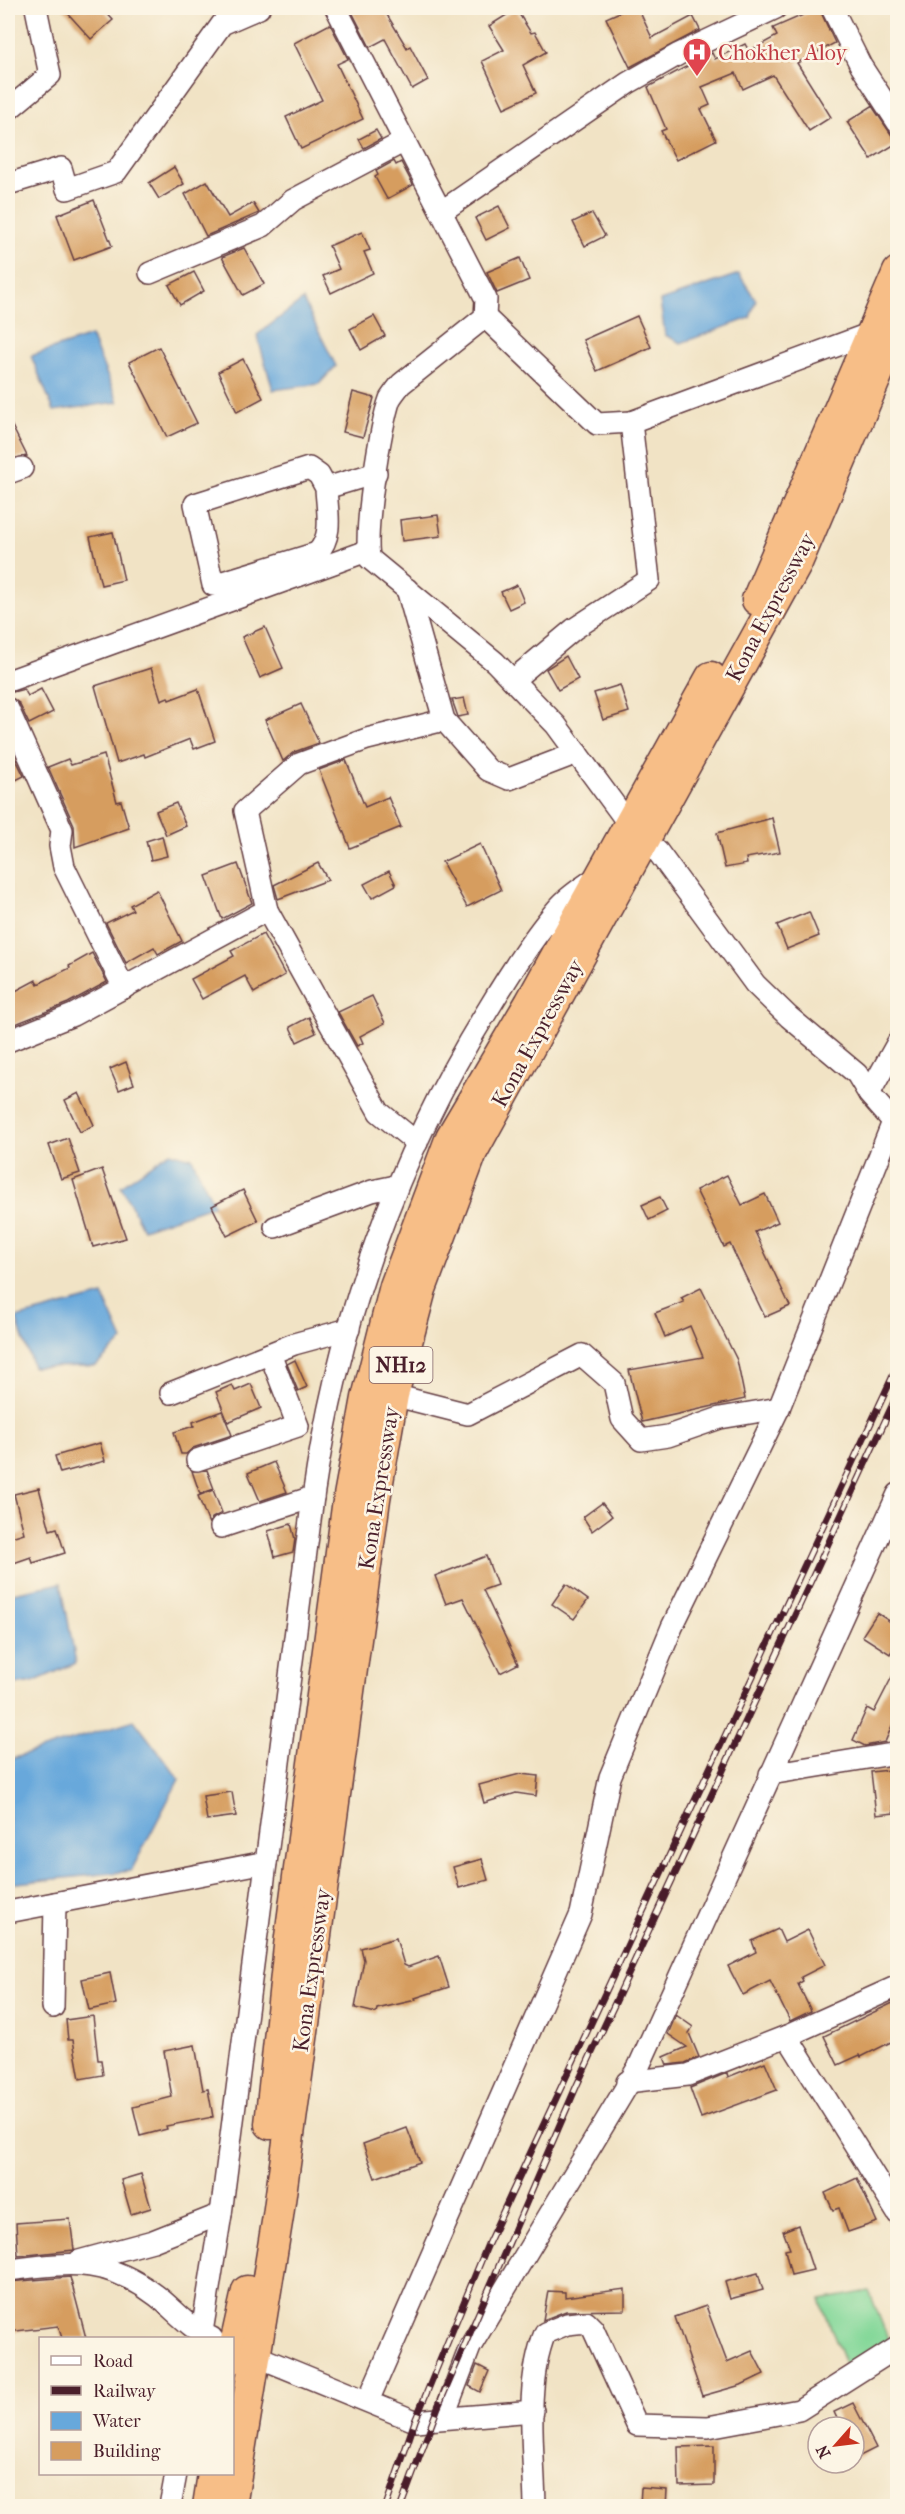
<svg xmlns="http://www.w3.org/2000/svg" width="905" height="2514" font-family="'IM FELL French Canon',serif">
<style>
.green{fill:#85d89a;stroke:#687c62;stroke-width:1.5}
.water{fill:#67a8db;stroke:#586483;stroke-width:1.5}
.building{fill:#d69d5e}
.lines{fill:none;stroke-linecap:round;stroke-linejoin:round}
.minor-casing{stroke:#633c42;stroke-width:24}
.highway-casing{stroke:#633c42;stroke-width:33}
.minor{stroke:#fff;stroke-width:21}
.highway{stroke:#f7be87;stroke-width:30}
.rail-casing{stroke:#4a1f2b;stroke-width:7}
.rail{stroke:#fcf5e5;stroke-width:4.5;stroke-dasharray:14;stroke-linecap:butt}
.labels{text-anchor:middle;stroke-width:5;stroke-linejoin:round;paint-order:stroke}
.shield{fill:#fcf5e5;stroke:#7f5f63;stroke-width:1.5}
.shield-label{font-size:21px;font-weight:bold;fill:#4a1f2b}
.health-label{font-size:22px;fill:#be3a42;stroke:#fcf5e5;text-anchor:start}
.street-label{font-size:22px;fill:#4a1f2b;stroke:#fcf5e5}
</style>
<rect width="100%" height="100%" fill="#fcf5e5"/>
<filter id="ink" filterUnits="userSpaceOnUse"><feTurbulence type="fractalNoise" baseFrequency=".0167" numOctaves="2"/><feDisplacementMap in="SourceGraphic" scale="12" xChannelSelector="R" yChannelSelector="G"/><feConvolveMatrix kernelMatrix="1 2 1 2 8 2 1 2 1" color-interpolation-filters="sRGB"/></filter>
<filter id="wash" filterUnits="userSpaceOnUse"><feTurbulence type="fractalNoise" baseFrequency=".008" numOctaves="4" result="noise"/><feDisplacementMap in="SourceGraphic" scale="24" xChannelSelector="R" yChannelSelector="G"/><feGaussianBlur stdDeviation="1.35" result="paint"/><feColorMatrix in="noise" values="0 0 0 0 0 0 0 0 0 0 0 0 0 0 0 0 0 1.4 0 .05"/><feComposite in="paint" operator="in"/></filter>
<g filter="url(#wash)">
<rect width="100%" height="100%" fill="#f1e3c5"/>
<path class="green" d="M869 2291 889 2341 847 2369 820 2300Z"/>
<g class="water">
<path d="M739 274 756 300 750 318 681 343 665 335 660 301Z"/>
<path d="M303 300 336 366 319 384 273 390 257 335Z"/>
<path d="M91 336 118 402 54 411 31 356Z"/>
<path d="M170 1152 192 1158 214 1205 143 1229 121 1186Z"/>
<path d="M103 1295 123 1340 96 1366 33 1367 16 1318Z"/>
<path d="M61 1583 76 1663 33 1682 8 1686V1594Z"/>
<path d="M134 1720 179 1779 131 1871 8 1884V1760Z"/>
</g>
<g id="blocks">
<g class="building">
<path d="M63 8H102L113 20 91 39Z"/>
<path d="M350 8H383L407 48 410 46 428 80 412 89 385 39 370 47Z"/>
<path d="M629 8H638L652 38 693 16 700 30 630 67 606 18Z"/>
<path d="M819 8 835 43 797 63 831 117 809 131 773 75 743 89 736 73 702 87 710 105 701 109 716 140 676 160 661 131 666 129 648 87 712 53 715 59 745 44 749 51 777 36 773 28Z"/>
<path d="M516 9 531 33 535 32 546 52 523 65 536 93 504 108 482 61 504 50 489 26Z"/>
<path d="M330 24 348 59 337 64 363 119 301 149 286 117 322 100 294 43Z"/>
<path d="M872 106 897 143 871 159 847 122Z"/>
<path d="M376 130 381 139 364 148 359 139Z"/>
<path d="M394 161 396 165 401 162 413 185 387 199 375 177 378 175 376 171Z"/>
<path d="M174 167 184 184 159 199 149 183Z"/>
<path d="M207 181 228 217 253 203 259 213 206 236 185 194Z"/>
<path d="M94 200 112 246 74 260 57 215Z"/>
<path d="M499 206 510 228 486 240 475 218Z"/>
<path d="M592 213 605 236 585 246 573 222Z"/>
<path d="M362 232 370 250 364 252 373 273 331 293 323 276 339 269 329 246Z"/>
<path d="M244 248 264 284 243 295 222 257Z"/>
<path d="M520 258 529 280 497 293 487 272Z"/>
<path d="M194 272 204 291 180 305 169 285Z"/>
<path d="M374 316 385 336 361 350 350 329Z"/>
<path d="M637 316 651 347 597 371 583 340Z"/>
<path d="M159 347 197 423 167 437 129 362Z"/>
<path d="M243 359 263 398 237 412 218 372Z"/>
<path d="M353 392 374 398 363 437 343 432Z"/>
<path d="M8 418 27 456 8 460Z"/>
<path d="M438 515 441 536 402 541 400 520Z"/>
<path d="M113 532 124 580 101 585 90 537Z"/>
<path d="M517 585 524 602 509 609 501 592Z"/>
<path d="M265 627 283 668 260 678 242 637Z"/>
<path d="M566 656 578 679 558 690 546 669Z"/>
<path d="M151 668 161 700 168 697 169 700 198 689 215 741 194 749 190 739 145 757 144 754 117 763 95 686Z"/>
<path d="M620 685 629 712 603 720 594 693Z"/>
<path d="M24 689 28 696 41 689 53 712 29 724 19 703 8 697 9 693Z"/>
<path d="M464 698 468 715 458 717 452 700Z"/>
<path d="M301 704 319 743 294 752 283 761 265 720Z"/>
<path d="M13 753 24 776 8 784V755Z"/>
<path d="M104 755 117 802 121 801 129 828 75 847 74 825 48 767 68 759 71 765Z"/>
<path d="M346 760 365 807 388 797 401 827 350 848 319 770Z"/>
<path d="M176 803 186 826 166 835 156 811Z"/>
<path d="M772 818 780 852 746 858 747 864 725 868 717 833Z"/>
<path d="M162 836 167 856 151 860 146 841Z"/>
<path d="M480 844 501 890 467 907 442 862Z"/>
<path d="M318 863 328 880 278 899 274 885Z"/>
<path d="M238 864 252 903 222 919 206 876Z"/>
<path d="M389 871 396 885 372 898 364 884Z"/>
<path d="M157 890 182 941 158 954 154 947 126 963 106 923 133 910 130 905Z"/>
<path d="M809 912 819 936 787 949 777 925Z"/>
<path d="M263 934 285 975 254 993 245 976 202 999 191 979 234 956 231 951Z"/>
<path d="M92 953 107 982 68 1003 8 1027V995L36 980 38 984 70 968 69 966Z"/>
<path d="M372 996 385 1023 360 1036 363 1043 357 1046 338 1012Z"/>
<path d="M309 1017 316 1033 297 1042 290 1027Z"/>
<path d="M126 1062 134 1084 119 1090 110 1069Z"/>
<path d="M79 1093 94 1125 80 1132 65 1100Z"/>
<path d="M68 1138 80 1173 61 1179 49 1145Z"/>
<path d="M102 1169 126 1238 93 1247 73 1180Z"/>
<path d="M727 1175 742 1205 765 1194 778 1222 755 1232 790 1306 765 1317 730 1244 724 1247 696 1190Z"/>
<path d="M243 1190 258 1221 227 1236 212 1206Z"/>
<path d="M660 1197 667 1211 649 1220 642 1205Z"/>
<path d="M701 1288 737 1360 745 1399 642 1422 629 1370 703 1357 690 1326 665 1337 655 1313 684 1302 681 1298Z"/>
<path d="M295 1360 307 1387 298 1391 287 1364Z"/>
<path d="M251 1384 261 1408 228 1422 216 1392 232 1385 235 1391Z"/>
<path d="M222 1411 232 1435 193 1448 186 1454H181L174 1432 194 1426 193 1422Z"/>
<path d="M100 1443 105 1461 60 1473 55 1456Z"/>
<path d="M274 1462 287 1492 260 1501 248 1473Z"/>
<path d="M207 1470 214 1489 200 1494 192 1471Z"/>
<path d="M39 1488 50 1530 57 1528 65 1553 33 1563 31 1557 8 1565V1538L24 1533 14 1494Z"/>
<path d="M213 1490 222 1513 212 1518 209 1524 198 1496Z"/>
<path d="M602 1503 612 1516 592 1531 583 1517Z"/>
<path d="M291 1524 295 1539 293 1552 275 1557 268 1531Z"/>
<path d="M486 1556 497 1585 483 1590 518 1664 500 1673 463 1598 446 1604 435 1576Z"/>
<path d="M566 1584 588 1600 574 1619 552 1604Z"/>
<path d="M877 1613 897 1626V1642L890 1654 862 1636Z"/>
<path d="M897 1667V1714L885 1742 865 1746 853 1740 867 1708 874 1712Z"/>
<path d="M889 1770 894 1813 876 1815 871 1772Z"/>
<path d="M520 1774 538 1776 536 1796 516 1793 484 1803 479 1785Z"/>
<path d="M232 1792 236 1816 207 1820 203 1796Z"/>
<path d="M482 1859 488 1880 459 1888 453 1867Z"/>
<path d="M778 1929 784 1942 808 1930 825 1965 801 1977 803 1981 798 1984 811 2011 790 2021 770 1981 743 1995 728 1966 756 1952 752 1941Z"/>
<path d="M396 1938 404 1965 408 1967 439 1956 449 1987 415 1998 416 2000 377 2009 376 2013 355 2008 364 1960 361 1948Z"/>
<path d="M110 1973 116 2004 89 2010 82 1979Z"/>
<path d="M897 2001V2039L861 2057 860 2055 838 2065 824 2036Z"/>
<path d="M676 2015 693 2027 689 2033 699 2057 685 2063 667 2065 664 2057 687 2047 668 2034Z"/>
<path d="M93 2016 98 2060H101L103 2075 80 2079 73 2040H68L66 2020Z"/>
<path d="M195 2045 203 2090 208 2089 213 2117 166 2126 167 2129 140 2136 133 2107 172 2097 164 2051Z"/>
<path d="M765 2062 777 2090 701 2118 690 2088 727 2073 728 2077Z"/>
<path d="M407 2128 420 2162 375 2178 363 2144Z"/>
<path d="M141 2174 151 2208 131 2214 121 2180Z"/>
<path d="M857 2178 877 2222 848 2232 839 2208 833 2210 825 2193Z"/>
<path d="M70 2219 74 2250 18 2256 16 2223Z"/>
<path d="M798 2225 813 2270 791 2275 785 2250 790 2249 783 2231Z"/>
<path d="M758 2273 763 2290 730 2299 725 2282Z"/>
<path d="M70 2277 86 2338H62L58 2326 8 2332V2282Z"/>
<path d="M625 2289V2310L566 2311 543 2320 548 2291 565 2292V2297Z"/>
<path d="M706 2306 727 2362 752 2351 764 2374 741 2385 702 2396 675 2317Z"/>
<path d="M477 2365 489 2371 480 2392 469 2386Z"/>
<path d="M853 2403 876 2448 854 2459V2427H841L834 2412Z"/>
<path d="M714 2446V2485L679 2486 678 2447Z"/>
<path d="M641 2488 667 2490 666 2506H640Z"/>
</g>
</g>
</g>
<g filter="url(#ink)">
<use href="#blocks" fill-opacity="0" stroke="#633c42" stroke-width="1.5"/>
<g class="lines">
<g class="minor-casing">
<g id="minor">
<path d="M336 8 486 299 485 317 401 384C397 389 393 394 390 399 381 423 362 538 370 559L495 662 556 725 628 823 658 852 755 984 789 1017 857 1074 869 1094 898 1127"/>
<path d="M832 8 861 66 898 123"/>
<path d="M8 110 50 75 36 8"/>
<path d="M8 184 61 168 67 189 116 172 222 24 259 8"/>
<path d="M441 212 628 83 679 54 776 8"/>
<path d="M150 273 263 226 293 200 405 141"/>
<path d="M485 317 597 424 631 422 871 333"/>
<path d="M8 473 22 468"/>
<path d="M326 488C327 511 334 536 317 553L213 585 195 504 309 468 319 475 326 488 376 473"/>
<path d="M407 589 444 720 488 770 509 779 577 753"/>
<path d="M513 680 574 629 649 580 631 422"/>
<path d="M8 681 367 551"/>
<path d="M8 709 62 830 60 846 64 867 124 988"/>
<path d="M8 1041 73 1015 267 910"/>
<path d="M869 1094 898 1042"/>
<path d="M417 1143 379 1112 267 910 245 811 299 764 367 739 444 720"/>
<path d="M275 1227 372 1191 396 1186"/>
<path d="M171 1393 294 1344 349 1329"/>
<path d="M393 1395 468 1414 582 1355 614 1383 622 1419 641 1440 668 1436 720 1418 779 1408"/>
<path d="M197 1460 298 1426 270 1354"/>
<path d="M221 1527 313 1497"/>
<path d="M770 1774 898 1753"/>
<path d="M8 1912 266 1862"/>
<path d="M898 1986 787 2036 898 2214"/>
<path d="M53 2007 55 1903"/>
<path d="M627 2082 688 2075 787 2036"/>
<path d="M79 2261 153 2241 221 2214"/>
<path d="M8 2270C69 2263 105 2256 157 2296 175 2310 191 2330 212 2338"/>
<path d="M201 2338 221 2214 313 1497C338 1324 396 1157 489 1008 510 973 532 938 559 907 568 896 583 887 594 879"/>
<path d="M244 2351 415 2421 533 2411"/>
<path d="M368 2401 581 1914 610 1777 672 1627 779 1408 893 1122"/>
<path d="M443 2418 470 2347 639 2066 898 1494"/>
<path d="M170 2506 176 2474"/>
<path d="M535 2506C534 2451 524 2385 545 2333L567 2324 586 2322 593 2329 637 2425 708 2427 799 2410 898 2347"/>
</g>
</g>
<g class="highway-casing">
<g id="highway">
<path d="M757 600 898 272"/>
<path d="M270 2124 290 1937 347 1507 367 1398 395 1286 451 1137 530 1003 711 677"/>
<path d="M232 2358 247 2291"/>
<path d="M208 2506 213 2474"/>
<path d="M231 2506 278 2216 375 1499 393 1395 421 1289 472 1152 796 565 898 326"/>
</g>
</g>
<use href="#minor" class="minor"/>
<use href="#highway" class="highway"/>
<g class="rail-casing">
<g id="rail">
<path d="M386 2506 415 2421 488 2244 898 1365"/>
<path d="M401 2506 438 2407 577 2085 898 1393"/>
</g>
</g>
<use href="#rail" class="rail"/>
</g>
</g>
<defs>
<g id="hospital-pin" transform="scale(1.5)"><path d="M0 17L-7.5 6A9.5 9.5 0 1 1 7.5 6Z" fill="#e0444e" stroke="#fcf5e5"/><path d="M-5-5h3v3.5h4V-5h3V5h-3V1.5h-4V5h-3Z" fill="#fff"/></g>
</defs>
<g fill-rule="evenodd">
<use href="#hospital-pin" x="697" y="52"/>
</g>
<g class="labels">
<rect class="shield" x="369.5" y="1347" width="63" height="36" rx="4.5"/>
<g class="shield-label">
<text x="401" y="1372">NH12</text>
</g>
<g class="health-label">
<text x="718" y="60">Chokher Aloy</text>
</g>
<g class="street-label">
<text transform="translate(770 607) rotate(-62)" y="8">Kona Expressway</text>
<text transform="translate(537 1033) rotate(-61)" y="8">Kona Expressway</text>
<text transform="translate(378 1488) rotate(-81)" y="8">Kona Expressway</text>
<text transform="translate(311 1970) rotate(-82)" y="8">Kona Expressway</text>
</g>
</g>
<rect width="905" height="2514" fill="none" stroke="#fcf5e5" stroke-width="30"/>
<rect x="39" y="2337" width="195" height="138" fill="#fcf5e5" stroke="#b59f9b" stroke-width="1.5"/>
<rect x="51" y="2356" width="30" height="9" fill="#ffffff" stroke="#b59f9b" stroke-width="1.5"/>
<text x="93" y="2367" font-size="18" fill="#4a1f2b">Road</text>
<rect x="51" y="2386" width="30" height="9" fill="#4a1f2b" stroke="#b59f9b" stroke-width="1.5"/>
<text x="93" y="2397" font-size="18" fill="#4a1f2b">Railway</text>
<rect x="51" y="2412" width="30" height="18" fill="#67a8db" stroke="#b59f9b" stroke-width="1.5"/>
<text x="93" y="2427" font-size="18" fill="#4a1f2b">Water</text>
<rect x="51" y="2442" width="30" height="18" fill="#d69d5e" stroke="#b59f9b" stroke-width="1.5"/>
<text x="93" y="2457" font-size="18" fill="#4a1f2b">Building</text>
<g transform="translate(836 2445) rotate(242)"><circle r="28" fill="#fcf5e5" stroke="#b59f9b" stroke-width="1.5"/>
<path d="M0-4.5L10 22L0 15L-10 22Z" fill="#c8321e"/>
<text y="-9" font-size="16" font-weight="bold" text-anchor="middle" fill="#4a1f2b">N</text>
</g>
</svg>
